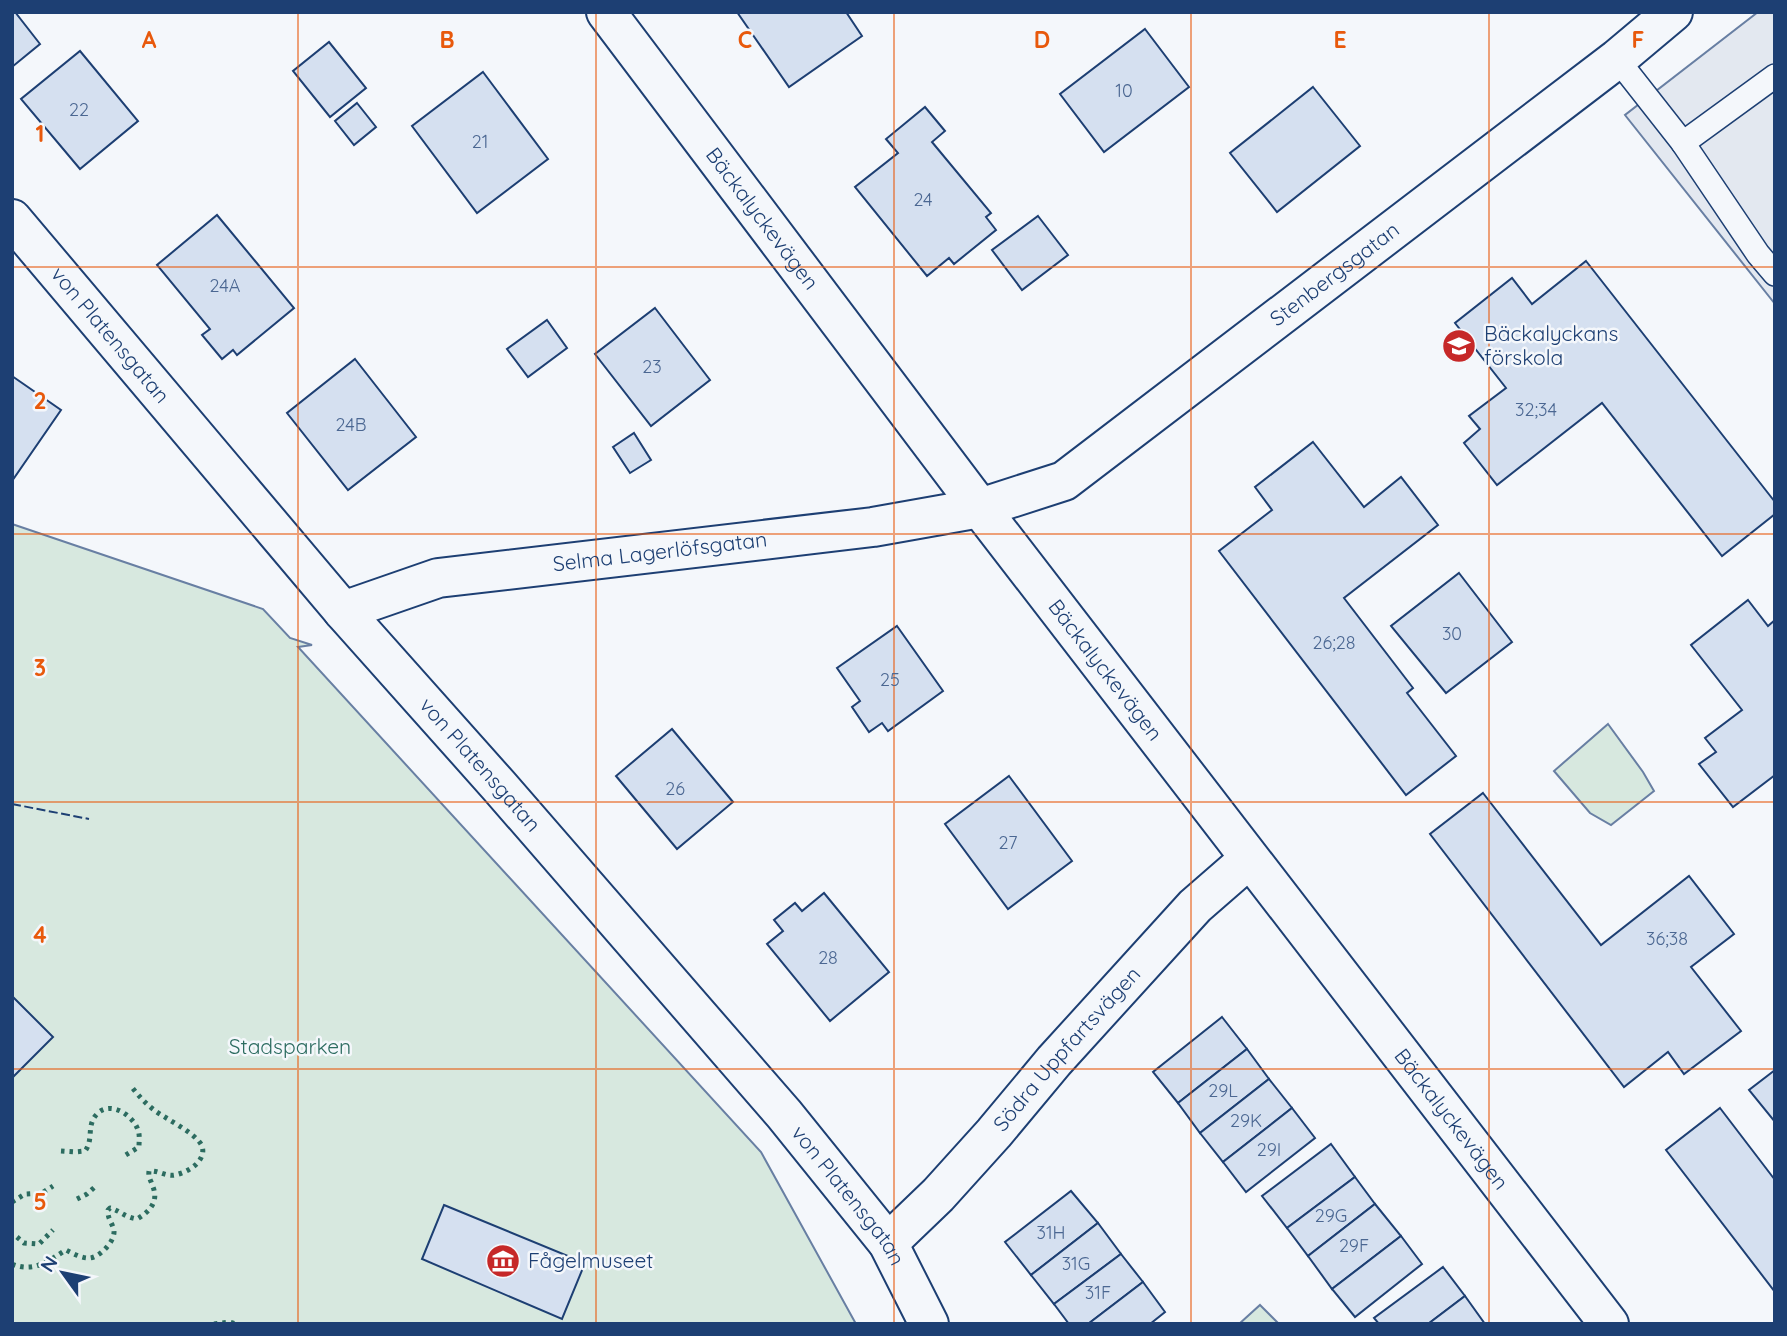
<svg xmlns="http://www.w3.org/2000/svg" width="1787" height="1336" font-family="Quicksand,sans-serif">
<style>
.green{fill:#d7e8df;stroke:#687fa3;stroke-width:2}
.parking{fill:#e3e8f0;stroke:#687fa3;stroke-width:2}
.building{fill:#d5e0f0;stroke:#1d3f73;stroke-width:2}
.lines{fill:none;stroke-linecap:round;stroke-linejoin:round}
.lane-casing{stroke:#1d3f73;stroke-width:26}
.street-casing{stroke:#1d3f73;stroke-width:42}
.lane{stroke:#f4f7fb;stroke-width:23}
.street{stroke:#f4f7fb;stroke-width:38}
.hedge{stroke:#2c6c60;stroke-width:5;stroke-dasharray:3.5 5;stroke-linecap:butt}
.fence{stroke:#1d3f73;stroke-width:2;stroke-dasharray:9 3.5;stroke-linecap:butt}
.grid{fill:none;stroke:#e8590c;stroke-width:2;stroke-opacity:0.55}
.labels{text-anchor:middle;stroke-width:5;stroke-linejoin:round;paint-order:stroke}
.number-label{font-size:18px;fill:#4b6792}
.street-label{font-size:21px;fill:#1d3f73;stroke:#f4f7fb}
.poi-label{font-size:21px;fill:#1d3f73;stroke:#f4f7fb;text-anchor:start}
.park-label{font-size:21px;fill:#2c6c60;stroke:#f4f7fb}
.grid-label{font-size:23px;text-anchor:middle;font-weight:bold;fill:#e8590c;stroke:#f4f7fb;stroke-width:5;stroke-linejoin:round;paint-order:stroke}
</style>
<rect width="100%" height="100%" fill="#f4f7fb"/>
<g class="green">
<path d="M12 524 263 609 290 638 312 645 298 647 761 1152 856 1324H12Z"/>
<path d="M1608 724 1643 772 1654 791 1611 825 1590 813 1554 771Z"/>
<path d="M1260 1305 1279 1324H1239Z"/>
</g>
<path class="parking" d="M1758 12H1775V304L1625 115Z"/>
<g class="building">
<path d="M12 12H15L40 44 12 67Z"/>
<path d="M737 12H846L862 36 789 87Z"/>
<path d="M1145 29 1189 87 1104 152 1060 94Z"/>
<path d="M329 42 366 88 330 117 293 71Z"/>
<path d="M80 51 138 121 80 169 21 99Z"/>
<path d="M483 72 548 159 477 213 412 126Z"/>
<path d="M1313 87 1360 146 1277 212 1230 153Z"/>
<path d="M357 103 376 127 354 145 335 121Z"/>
<path d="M925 107 945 131 932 142 991 213 986 217 996 230 954 264 949 258 927 276 855 187 898 153 886 139Z"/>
<path d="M217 215 294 308 237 355 233 350 222 359 202 335 210 329 157 265Z"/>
<path d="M1038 216 1068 255 1022 290 992 250Z"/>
<path d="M1586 261 1775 502V514L1722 556 1602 403 1497 485 1464 443 1480 429 1469 416 1506 388 1455 323 1512 278 1532 304Z"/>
<path d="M655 308 710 380 651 426 595 354Z"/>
<path d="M547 320 567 348 528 377 507 349Z"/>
<path d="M355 359 416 437 348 490 287 413Z"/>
<path d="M12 376 61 410 12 481Z"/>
<path d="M634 433 651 460 630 473 613 447Z"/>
<path d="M1313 442 1364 507 1401 477 1438 525 1344 598 1413 688 1407 693 1456 756 1406 795 1219 551 1272 510 1255 487Z"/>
<path d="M1459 573 1512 642 1446 693 1391 626Z"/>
<path d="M1748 600 1768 626 1775 620V775L1733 807 1699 764 1716 752 1705 738 1742 710 1691 645Z"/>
<path d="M897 626 943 691 888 731 882 723 869 732 852 707 860 701 837 668Z"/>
<path d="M672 729 733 802 677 849 616 776Z"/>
<path d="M1009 776 1072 861 1008 909 945 824Z"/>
<path d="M1483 793 1601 945 1689 876 1734 934 1691 967 1741 1031 1684 1074 1668 1052 1624 1087 1430 834Z"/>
<path d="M824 893 889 972 830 1021 767 944 783 931 774 920 795 903 802 911Z"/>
<path d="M12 996 53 1037 12 1078Z"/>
<path d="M1222 1017 1247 1049 1178 1103 1153 1072Z"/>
<path d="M1247 1049 1269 1079 1200 1133 1178 1103Z"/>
<path d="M1775 1070V1122L1749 1090Z"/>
<path d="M1269 1079 1292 1108 1223 1162 1200 1133Z"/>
<path d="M1292 1108 1315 1138 1246 1192 1223 1162Z"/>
<path d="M1720 1108 1775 1180V1292L1666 1150Z"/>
<path d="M1331 1144 1355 1177 1287 1228 1262 1196Z"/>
<path d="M1355 1177 1375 1204 1308 1256 1287 1228Z"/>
<path d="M1071 1191 1098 1223 1031 1275 1005 1242Z"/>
<path d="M1375 1204 1401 1236 1332 1289 1308 1256Z"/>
<path d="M444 1205 585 1263 562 1319 422 1259Z"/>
<path d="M1098 1223 1121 1254 1054 1304 1031 1275Z"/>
<path d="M1401 1236 1422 1264 1355 1317 1332 1289Z"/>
<path d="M1121 1254 1143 1282 1088 1324H1069L1054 1304Z"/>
<path d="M1443 1267 1465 1296 1428 1324H1379L1374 1318Z"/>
<path d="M1143 1282 1165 1312 1150 1324H1088Z"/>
<path d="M1465 1296 1485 1324H1428Z"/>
</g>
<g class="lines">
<g class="lane-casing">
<g id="lane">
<path d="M1617 59 1683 143 1758 254 1775 274"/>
<path d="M1683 143 1775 76"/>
</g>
</g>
<g class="street-casing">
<g id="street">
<path id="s1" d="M606 12 980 508 1609 1324"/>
<path id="s2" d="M12 219 343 611 499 786 784 1114 888 1243 929 1324"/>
<path id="s3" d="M343 611 438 578 873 527 980 508 1064 481 1617 59 1673 12"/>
<path id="s4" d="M888 1243 938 1195 994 1133 1054 1061 1195 906 1249 859"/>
</g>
</g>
<use href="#lane" class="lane"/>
<use href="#street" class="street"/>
<g class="hedge">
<path d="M61 1151 75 1152 85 1151C94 1140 86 1125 97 1114 110 1100 133 1115 138 1130 140 1135 139 1141 139 1147L124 1156"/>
<path d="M77 1199 87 1194 97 1185"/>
<path d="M12 1202 25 1194 42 1193 53 1186"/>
<path d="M17 1237 24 1243 39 1244 53 1230"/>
<path d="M12 1264C34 1273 48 1261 66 1250 72 1253 81 1258 88 1258 98 1259 115 1242 114 1231 113 1224 107 1218 108 1210L110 1208C121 1211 124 1217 137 1219 149 1212 159 1202 153 1187 151 1180 148 1178 149 1171 158 1170 166 1177 175 1175 184 1173 194 1168 199 1161 202 1157 204 1152 202 1146 196 1133 166 1119 154 1110 145 1103 138 1095 131 1086"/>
<path d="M214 1324 229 1322 236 1324"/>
</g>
<path class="fence" d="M12 804 89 819"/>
</g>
<path class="grid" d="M298 12V1324M596 12V1324M894 12V1324M1191 12V1324M1489 12V1324M12 267H1775M12 534H1775M12 802H1775M12 1069H1775"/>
<defs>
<g id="school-disc" transform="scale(1.75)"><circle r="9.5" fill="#c62828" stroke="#f4f7fb"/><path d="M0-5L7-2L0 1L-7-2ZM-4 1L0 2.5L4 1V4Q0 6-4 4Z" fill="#fff"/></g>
<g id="museum-disc" transform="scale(1.75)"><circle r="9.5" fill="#c62828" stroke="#f4f7fb"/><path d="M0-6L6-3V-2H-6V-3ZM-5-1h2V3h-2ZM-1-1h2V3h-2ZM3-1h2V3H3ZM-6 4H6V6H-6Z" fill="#fff"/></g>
</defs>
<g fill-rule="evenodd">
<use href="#school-disc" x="1459" y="346"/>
<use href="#museum-disc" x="503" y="1261"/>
</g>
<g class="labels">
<g class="number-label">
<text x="1124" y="97">10</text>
<text x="79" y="116">22</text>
<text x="480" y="148">21</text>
<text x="923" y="206">24</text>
<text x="225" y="292">24A</text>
<text x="652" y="373">23</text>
<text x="1536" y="416">32;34</text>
<text x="351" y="431">24B</text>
<text x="1452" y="640">30</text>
<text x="1334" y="649">26;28</text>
<text x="890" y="686">25</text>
<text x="675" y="795">26</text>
<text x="1008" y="849">27</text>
<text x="1667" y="945">36;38</text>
<text x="828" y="964">28</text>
<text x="1223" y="1097">29L</text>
<text x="1246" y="1127">29K</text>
<text x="1269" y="1156">29I</text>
<text x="1331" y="1222">29G</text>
<text x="1051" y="1239">31H</text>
<text x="1354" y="1252">29F</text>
<text x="1076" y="1270">31G</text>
<text x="1098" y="1299">31F</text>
</g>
<g class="street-label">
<text dy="7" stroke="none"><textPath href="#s1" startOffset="259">Bäckalyckevägen</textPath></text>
<text dy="7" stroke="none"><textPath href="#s3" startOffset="1076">Stenbergsgatan</textPath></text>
<text dy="7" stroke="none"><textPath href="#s2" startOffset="152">von Platensgatan</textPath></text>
<text dy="7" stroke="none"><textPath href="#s3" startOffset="324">Selma Lagerlöfsgatan</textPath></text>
<text dy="7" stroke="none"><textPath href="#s1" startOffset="826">Bäckalyckevägen</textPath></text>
<text dy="7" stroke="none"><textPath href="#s2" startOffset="719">von Platensgatan</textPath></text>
<text dy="7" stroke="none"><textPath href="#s4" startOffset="264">Södra Uppfartsvägen</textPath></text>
<text dy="7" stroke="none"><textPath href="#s1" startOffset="1393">Bäckalyckevägen</textPath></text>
<text dy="7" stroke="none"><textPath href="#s2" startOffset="1286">von Platensgatan</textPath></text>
</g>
<g class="poi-label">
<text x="1484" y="341">Bäckalyckans<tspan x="1484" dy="24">förskola</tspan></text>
<text x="528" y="1268">Fågelmuseet</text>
</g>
<g class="park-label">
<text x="290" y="1054">Stadsparken</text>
</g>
</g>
<g class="grid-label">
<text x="149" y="48">A</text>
<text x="447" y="48">B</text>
<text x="745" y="48">C</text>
<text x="1042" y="48">D</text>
<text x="1340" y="48">E</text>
<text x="1638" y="48">F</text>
<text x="40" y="142">1</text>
<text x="40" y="409">2</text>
<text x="40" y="676">3</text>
<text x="40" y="943">4</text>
<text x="40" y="1210">5</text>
</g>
<rect width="1787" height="1336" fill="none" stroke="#1d3f73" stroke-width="28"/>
<g transform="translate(63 1273) rotate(303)" stroke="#f4f7fb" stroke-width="5" paint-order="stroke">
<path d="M0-5L12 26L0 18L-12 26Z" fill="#1d3f73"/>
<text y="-10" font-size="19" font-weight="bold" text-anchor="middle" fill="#1d3f73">N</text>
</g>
</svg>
